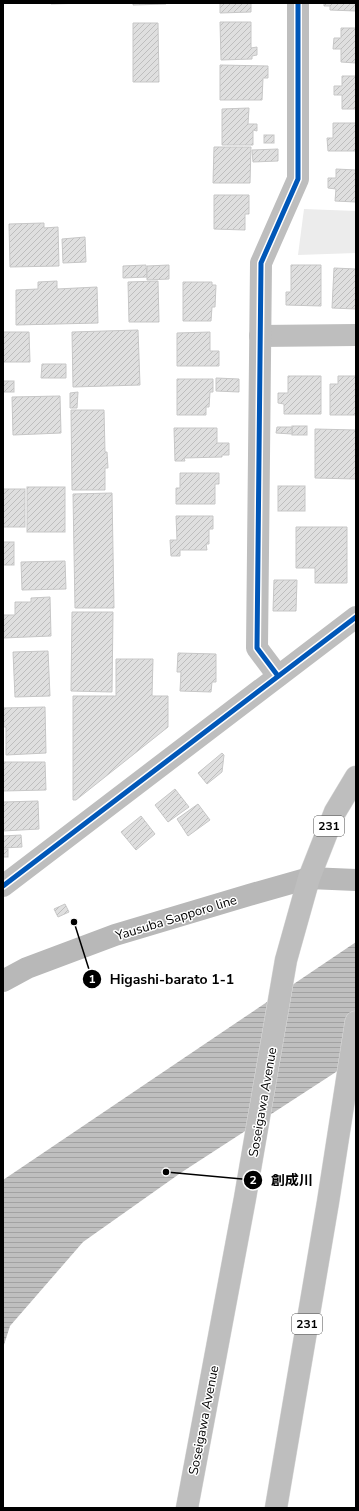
<svg xmlns="http://www.w3.org/2000/svg" width="359" height="1511" font-family="'Nunito Sans','Noto Sans JP',sans-serif">
<style>
.green{fill:#ececec}
.water{fill:url(#water-rules)}
.building{fill:url(#building-hatch);stroke:#c7c7c7}
.lines{fill:none;stroke-linecap:round;stroke-linejoin:round}
.trunk-casing{stroke:#dbdbdb;stroke-width:23}
.minor{stroke:#bebebe;stroke-width:22}
.secondary{stroke:#b8b8b8;stroke-width:22}
.trunk{stroke:#bebebe;stroke-width:22}
.cycleway-casing{stroke:#fff;stroke-width:8}
.cycleway{stroke:#0057b8;stroke-width:5}
.labels{text-anchor:middle;stroke-width:3;stroke-linejoin:round;paint-order:stroke}
.shield{fill:#fff;stroke:#4c4c4c;stroke-width:1}
.shield-label{font-size:12px;font-weight:bold;fill:#000}
.street-label{font-size:13px;fill:#000;stroke:#fff}
.leader{fill:none;stroke:#000;stroke-width:1.5}
.callout-dot{fill:#000;stroke:#fff;stroke-width:1.5}
.mark-label{font-size:12px;text-anchor:middle;font-weight:bold;fill:#fff}
.callout-label{font-size:14px;text-anchor:middle;font-weight:bold;fill:#000;stroke:#fff;stroke-width:3;stroke-linejoin:round;paint-order:stroke}
</style>
<defs>
<pattern id="water-rules" width="6" height="5" patternUnits="userSpaceOnUse"><rect width="6" height="5" fill="#bfbfbf"/><path d="M0 2.5h6" fill="none" stroke="#a2a2a2"/></pattern>
<pattern id="building-hatch" width="6" height="6" patternUnits="userSpaceOnUse"><rect width="6" height="6" fill="#dfdfdf"/><path d="M-1 1l2-2M0 6l6-6M5 7l2-2" fill="none" stroke="#bebebe"/></pattern>
</defs>
<rect width="100%" height="100%" fill="#fff"/>
<path class="green" d="M304 209 356 211V253L298 255Z"/>
<path class="water" d="M356 942V1059L182 1172 83 1242 10 1326 3 1348V1180Z"/>
<g class="building">
<path d="M51 3H85L51 4Z"/>
<path d="M133 3H166V4L133 5Z"/>
<path d="M220 3H251V12L220 13Z"/>
<path d="M324 3H356V11L330 10V6H324Z"/>
<path d="M220 22H251V48L257 47V55L252 56V59L221 60Z"/>
<path d="M133 23H158L159 82H133Z"/>
<path d="M341 28H356V63L341 62V49H333L334 38H341Z"/>
<path d="M220 65 268 66V78H263L262 100H220Z"/>
<path d="M342 76H356V109H342V95H334V86H342Z"/>
<path d="M249 108 248 124H257V131L253 130V145H222V109Z"/>
<path d="M333 123H356V151H328L327 138H333Z"/>
<rect x="264" y="135" width="10" height="8"/>
<path d="M214 147H251L250 183H213Z"/>
<path d="M278 149V161L253 162 252 150Z"/>
<path d="M336 169 356 170V202L335 201 336 189 328 188V178H336Z"/>
<path d="M214 195H249V214H245V230L214 229Z"/>
<path d="M44 223V228L58 227 59 266 10 267 9 224Z"/>
<path d="M85 237 86 262 63 263 62 239Z"/>
<path d="M146 265 147 277 123 278V266Z"/>
<path d="M169 265V279L147 280V266Z"/>
<path d="M291 265H321V306L286 305V292H291Z"/>
<path d="M334 268 356 269V309L332 308Z"/>
<path d="M57 281V289L97 287 98 323 16 325V290L38 289V282Z"/>
<path d="M158 281 159 322H129L128 282Z"/>
<path d="M183 282H212V285H216L215 307H212L211 321H183Z"/>
<path d="M138 330 140 385 73 387 72 332Z"/>
<path d="M3 332H29L30 362H3Z"/>
<path d="M210 332V351H219V366H177V333Z"/>
<path d="M42 364H66V378H41Z"/>
<path d="M288 376H321V414H284V404L278 403V393H288Z"/>
<path d="M338 376H356V415H330V384H338Z"/>
<path d="M216 378 239 379V392L216 391Z"/>
<path d="M177 379H213V392H210L209 407H206V415H177Z"/>
<rect x="3" y="381" width="11" height="11"/>
<path d="M78 392 77 408H70V393Z"/>
<path d="M60 396 61 433 13 435 12 397Z"/>
<path d="M71 410H104L105 452H107L108 468H105V490H72Z"/>
<rect x="292" y="426" width="15" height="9"/>
<path d="M277 427H292V434L276 433Z"/>
<path d="M174 428H217V443H229V455H222V457L184 458 185 461H175Z"/>
<path d="M315 429 356 430V479L315 478Z"/>
<path d="M180 473H219V484H215V504H176V488H180Z"/>
<rect x="278" y="486" width="27" height="25"/>
<rect x="27" y="487" width="38" height="45"/>
<rect x="3" y="489" width="22" height="38"/>
<path d="M112 493 114 608H75L73 494Z"/>
<path d="M176 516H213V529H209V544H206L207 550H180V556H171L170 540H177Z"/>
<path d="M296 527H347V583H315V568H296Z"/>
<rect x="3" y="542" width="11" height="23"/>
<path d="M65 561 66 589 22 590 21 562Z"/>
<path d="M274 580H297L296 611H273Z"/>
<path d="M50 597 51 636 3 638V615H15V602H31V598Z"/>
<path d="M72 612H113L112 692 71 691Z"/>
<path d="M48 651 50 696 15 697 13 652Z"/>
<path d="M178 653 216 654V682H212L211 692 180 691 181 672H177Z"/>
<path d="M116 659H153L152 696H168V727L76 800H73V696H116Z"/>
<path d="M45 707 46 753 6 755V727H3V708Z"/>
<path d="M222 753 224 755 222 772 207 784 198 773Z"/>
<path d="M3 762H45L46 790 3 791Z"/>
<path d="M175 789 189 807 168 822 155 805Z"/>
<path d="M38 801 39 829 3 831V802Z"/>
<path d="M198 804 210 820 188 836 177 819Z"/>
<path d="M141 816 155 834 136 850 121 832Z"/>
<path d="M21 835 22 847 3 848V836Z"/>
<rect x="3" y="849" width="5" height="8"/>
<path d="M65 904 69 912 58 917 54 909Z"/>
</g>
<g class="lines">
<g class="trunk-casing">
<g id="trunk">
<path d="M187 1508 245 1198 286 960 309 878 335 812 356 777"/>
<path d="M276 1508 328 1202 356 1022"/>
</g>
</g>
<g class="minor">
<path d="M260 336 356 335"/>
<path d="M278 676 257 648 261 263 298 179V3"/>
<path d="M3 886 356 617"/>
</g>
<path class="secondary" d="M3 981 27 968 115 935 249 895 309 878 356 880"/>
<use href="#trunk" class="trunk"/>
<g class="cycleway-casing">
<g id="cycleway">
<path d="M278 676 257 648 261 263 298 179V3"/>
<path d="M3 886 356 617"/>
</g>
</g>
<use href="#cycleway" class="cycleway"/>
</g>
<g class="labels">
<g class="shield">
<rect x="314" y="816" width="30" height="20" rx="3"/>
<rect x="292" y="1314" width="30" height="20" rx="3"/>
</g>
<g class="shield-label">
<text x="329" y="830">231</text>
<text x="307" y="1328">231</text>
</g>
<g class="street-label">
<text transform="translate(176 917) rotate(-17)" y="5">Yausuba Sapporo line</text>
<text transform="translate(262 1102) rotate(-80)" y="5">Soseigawa Avenue</text>
<text transform="translate(203 1420) rotate(-79)" y="5">Soseigawa Avenue</text>
</g>
</g>
<path class="leader" d="M74 922L92 979M166 1172L253 1180"/>
<g class="callout-dot">
<circle cx="74" cy="922" r="4"/>
<circle cx="166" cy="1172" r="4"/>
<circle cx="92" cy="979" r="10"/>
<circle cx="253" cy="1180" r="10"/>
</g>
<g class="mark-label">
<text x="92" y="983">1</text>
<text x="253" y="1184">2</text>
</g>
<g class="callout-label">
<text x="172" y="984">Higashi-barato 1-1</text>
<text x="292" y="1185">創成川</text>
</g>
<rect width="359" height="1511" fill="none" stroke="#000000" stroke-width="8"/>
</svg>
